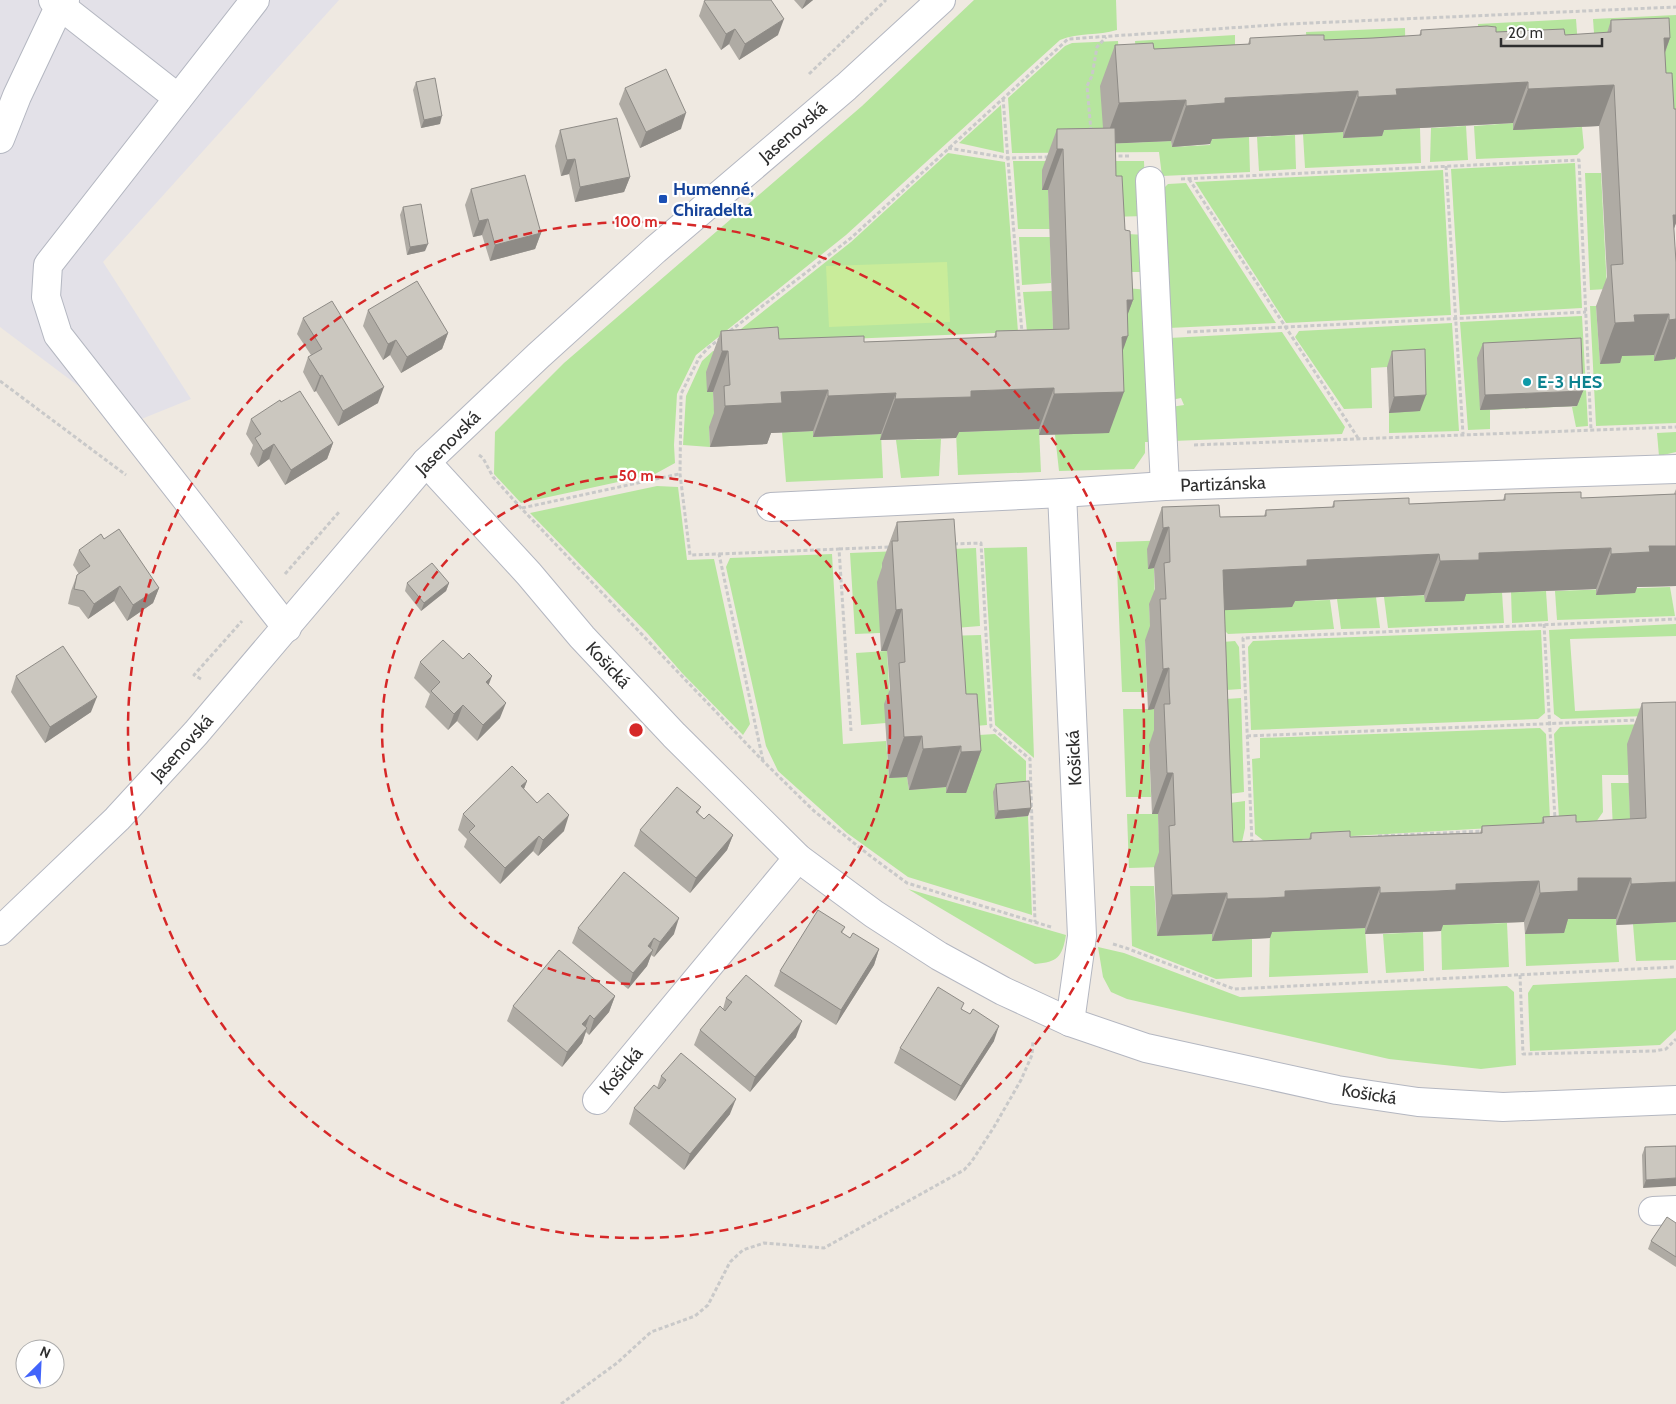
<svg xmlns="http://www.w3.org/2000/svg" width="1676" height="1404" font-family="Cabin,sans-serif">
<style>
.industrial{fill:#e3e1e8}
.green{fill:#b6e59e}
.pitch{fill:#c9ec9a}
.lines{fill:none;stroke-linecap:round;stroke-linejoin:round}
.minor-casing{stroke:#b4b7c1;stroke-width:30}
.path{stroke:#c9c9c9;stroke-width:3;stroke-dasharray:4 2.5;stroke-linecap:butt}
.minor{stroke:#fff;stroke-width:28}
.wall{fill:#afaba4}
.shaded-wall{fill:#8e8b86}
.building{fill:#cbc7bf;stroke:#8e8b86}
.ring{fill:none;stroke:#d62828;stroke-width:2.5;stroke-dasharray:9 6}
.transit-dot{fill:#1a4fb4;stroke:#fff;stroke-width:2}
.culture-dot{fill:#0f9aa8;stroke:#fff;stroke-width:2}
.labels{text-anchor:middle;stroke-width:4.5;stroke-linejoin:round;paint-order:stroke}
.street-label{font-size:18px;fill:#2e2e2e;stroke:#fff}
.transit-label{font-size:18px;font-weight:bold;fill:#164399;stroke:#fff;text-anchor:start}
.culture-label{font-size:18px;font-weight:bold;fill:#0d838f;stroke:#fff;text-anchor:start}
.centre{fill:#d62828;stroke:#fff;stroke-width:2.5}
.ring-label{font-size:15px;text-anchor:middle;font-weight:bold;fill:#d62828;stroke:#fff;stroke-width:4.5;stroke-linejoin:round;paint-order:stroke}
</style>
<rect width="100%" height="100%" fill="#efe9e1"/>
<path class="industrial" d="M0 0H339L103 262 191 399 129 424 0 327Z"/>
<g class="green">
<path d="M974 0H1116L1117 30C1098 36 1079 32 1060 40L846 235 696 355 677 394 674 445 675 463 655 474 521 503 494 474 495 432 564 363 862 106Z"/>
<path d="M1676 15V150L1596 61 1593 19Z"/>
<path d="M1576 19 1580 74H1481L1478 24Z"/>
<path d="M1405 28 1406 77 1309 82 1306 32Z"/>
<path d="M1235 35V85L1139 90 1135 41Z"/>
<path d="M1118 41 1121 85 1104 144 1171 141 1172 147 1210 145V139L1249 137 1250 172 1162 176 1159 152 1012 153 1008 98 1065 46 1072 43Z"/>
<path d="M1001 105 1004 153 959 143Z"/>
<path d="M1513 123 1533 129 1582 127 1584 148 1577 155 1476 159 1474 126Z"/>
<path d="M1466 126 1468 160 1430 162 1431 128Z"/>
<path d="M1420 128 1421 163 1305 168 1303 134 1343 132V138L1362 137 1381 130Z"/>
<path d="M1295 135 1296 169 1259 171 1257 137Z"/>
<path d="M948 153 1005 162 1018 332 722 344 851 242Z"/>
<path d="M1013 161H1144L1146 216 1107 217 1048 190 1050 229H1018Z"/>
<path d="M1575 163 1582 308 1460 315 1451 169Z"/>
<path d="M1443 170 1451 315 1286 323 1195 182Z"/>
<path d="M1585 173H1601L1607 289 1590 290Z"/>
<path d="M1186 183 1276 323 1168 328 1162 190 1168 184Z"/>
<path d="M1108 233 1146 235 1147 272H1115Z"/>
<path d="M1019 237H1050L1051 283 1022 285Z"/>
<path d="M1116 287 1148 290 1154 442H1145V453L1134 469 1059 471 1055 435Z"/>
<path d="M1052 291 1053 331 1027 332 1023 292Z"/>
<path d="M1676 302V423L1596 426 1590 306H1596L1600 363H1620V356L1654 355 1655 361Z"/>
<path d="M1582 316 1588 426 1576 427 1572 407 1577 406 1490 410V429L1468 430 1460 322Z"/>
<path d="M1452 323 1459 431 1389 433V413L1420 410 1387 367 1371 368 1372 408 1344 409 1295 337 1299 331Z"/>
<path d="M1282 332 1345 427 1342 434 1173 441 1171 407 1184 405 1181 398 1171 400 1169 338Z"/>
<path d="M762 349 707 392H713L715 427H709L710 447 683 445 686 396 702 361 713 351Z"/>
<path d="M1039 429 1041 472 958 475 956 432Z"/>
<path d="M813 431 814 437 881 434 883 478 786 482 782 432Z"/>
<path d="M1676 432V452L1659 456 1657 433Z"/>
<path d="M941 439 939 476 901 478 896 440Z"/>
<path d="M657 486 678 487 687 560 714 559 750 724 743 735 682 673 648 634 530 513Z"/>
<path d="M1203 539 1148 568H1154L1155 603 1149 604 1151 641H1145L1147 692H1122L1116 542Z"/>
<path d="M1027 547 1034 758 995 725 984 548Z"/>
<path d="M976 548 980 626 943 629 882 563 880 633 855 634 850 553Z"/>
<path d="M832 554 843 744 886 741 889 778 907 777 909 790 946 787V793L963 736 995 734 1026 761V789L995 819 1028 816 1032 915 908 877 847 833 778 771 766 746 726 567 730 558Z"/>
<path d="M1670 587 1675 616 1557 620 1555 591Z"/>
<path d="M1546 591 1548 621 1512 623 1511 592Z"/>
<path d="M1502 592 1504 623 1388 628 1384 597Z"/>
<path d="M1376 597 1380 628 1341 629 1337 599Z"/>
<path d="M1330 600 1334 629 1228 634 1224 630 1223 610 1292 601Z"/>
<path d="M1676 624V636L1570 639 1575 711 1676 707V715L1561 719 1554 714 1549 630Z"/>
<path d="M1541 630 1545 713 1538 719 1251 730 1248 647 1253 641Z"/>
<path d="M981 635 987 725 950 728 944 636Z"/>
<path d="M1235 641 1239 647 1241 689 1211 691 1209 643Z"/>
<path d="M887 651 890 703 886 723 861 725 856 653Z"/>
<path d="M1241 698 1244 792 1215 796 1211 700Z"/>
<path d="M1123 709H1154L1155 745 1149 746 1151 797H1126Z"/>
<path d="M1676 723 1628 775H1602L1603 812 1596 822 1567 825 1559 819 1554 734 1560 727Z"/>
<path d="M1540 728 1546 734 1550 819 1544 825 1264 841 1255 834 1252 759 1260 758V738Z"/>
<path d="M1611 783H1629L1631 844 1613 831Z"/>
<path d="M1245 801V828L1242 842 1218 865 1215 805Z"/>
<path d="M1127 814H1158L1160 867 1129 868Z"/>
<path d="M1130 886H1154L1157 936 1212 934V941L1252 939V977L1216 979 1132 946Z"/>
<path d="M908 889 1066 935C1062 957 1058 962 1035 964Z"/>
<path d="M1563 919H1616L1619 962 1526 966 1525 934 1563 933Z"/>
<path d="M1676 922V960L1636 961 1633 924Z"/>
<path d="M1507 923 1509 967 1442 970 1441 925Z"/>
<path d="M1365 928 1368 973 1269 977 1270 932Z"/>
<path d="M1423 932 1424 971 1386 973 1383 934Z"/>
<path d="M1098 947 1124 953 1240 997 1507 986 1514 992 1516 1065 1481 1069 1389 1059 1127 999 1111 992 1103 977Z"/>
<path d="M1676 978V1030L1660 1045 1530 1051 1528 993 1533 985Z"/>
</g>
<path class="pitch" d="M947 262 950 322 829 327 826 266Z"/>
<g class="lines">
<g class="minor-casing">
<g id="minor">
<path d="M53 0 178 98"/>
<path d="M255 0 48 265 46 297 58 335 287 628"/>
<path d="M0 139 17 96 60 5 65 0"/>
<path d="M1150 181 1165 486"/>
<path d="M426 462 529 574 582 637 674 735 798 858 874 914 939 956 1003 991 1070 1022 1146 1048 1337 1090 1418 1102 1503 1107 1676 1100"/>
<path d="M1062 493 1082 936 1070 1022"/>
<path d="M771 507 1062 493 1165 486 1676 469"/>
<path d="M0 931 117 819 196 733 426 462 538 356 655 250 846 87 941 0"/>
<path d="M597 1100 798 858"/>
<path d="M1653 1211 1676 1210"/>
</g>
</g>
<g class="path">
<path d="M809 74 886 0"/>
<path d="M1003 98 1022 333"/>
<path d="M1091 131 1087 86 1092 76 1097 47 1106 37"/>
<path d="M948 148 1008 158 1049 157"/>
<path d="M1112 156H1131"/>
<path d="M1446 166 1463 434"/>
<path d="M1181 179 1579 160 1591 430"/>
<path d="M1189 179 1358 438"/>
<path d="M730 331 851 238 1068 39 1288 24 1676 7"/>
<path d="M1187 332 1586 312"/>
<path d="M721 338 708 348 699 358 681 394 680 474 690 555 719 554 763 761"/>
<path d="M0 381 126 475"/>
<path d="M1194 445 1676 427"/>
<path d="M479 455 483 458 493 477 521 508 763 761 814 811 869 855 907 883 1051 927"/>
<path d="M522 508 679 474"/>
<path d="M954 544 981 543 991 727 1030 759 1035 922"/>
<path d="M839 549 891 547"/>
<path d="M719 554 839 549 851 731"/>
<path d="M285 574 339 512"/>
<path d="M1544 624 1555 819"/>
<path d="M201 679 194 675 242 621"/>
<path d="M1247 736 1638 720"/>
<path d="M1378 836 1484 831"/>
<path d="M1252 843 1243 638 1676 619"/>
<path d="M1113 944 1126 948 1234 989 1676 967"/>
<path d="M1520 975 1523 1054 1654 1051 1666 1049 1676 1039"/>
<path d="M561 1404 617 1363 651 1332 695 1316 708 1305 730 1262 743 1250 764 1243 824 1248 964 1170 972 1161 994 1127 1021 1080 1032 1055 1033 1040"/>
</g>
<use href="#minor" class="minor"/>
</g>
<g class="wall">
<path d="M794 0H813L802 9Z"/>
<path d="M704 1 778 35 739 60 729 44 721 50 699 16Z"/>
<path d="M1611 20 1670 38 1665 53 1666 73 1674 109H1676V223L1674 228 1676 262V356L1675 359 1654 361V355L1622 356 1620 363 1600 364 1596 306 1607 277 1599 126 1513 130V123L1384 130 1382 136 1343 138V132L1212 139 1210 144 1172 147 1171 141 1115 143 1116 176 1125 230 1133 300 1127 315 1122 351 1109 433 1039 435V429L959 432 956 438 880 440 881 434 813 437V431L771 433 767 444 710 447 709 427 714 413 713 392H707L706 372 721 331 779 339 864 342 994 337 996 331 1053 329 1048 190H1042V170L1057 129 1103 128 1100 86 1115 45 1154 49 1248 44 1250 38 1324 40 1419 36 1421 30 1565 35 1607 33Z"/>
<path d="M416 82 440 124 421 128 413 90Z"/>
<path d="M625 88 681 129 640 148 619 104Z"/>
<path d="M560 130 630 177 624 192 575 202 569 174 561 176 555 146Z"/>
<path d="M471 189 541 233 535 249 490 261 482 235 473 237 465 205Z"/>
<path d="M403 207 425 251 407 255 400 215Z"/>
<path d="M368 310 448 333 442 349 401 373 390 355 383 360 363 326Z"/>
<path d="M303 318 378 403 338 426 316 391 314 392 303 372 308 357 311 355 297 334Z"/>
<path d="M1483 343 1583 391 1577 406 1480 410 1477 358Z"/>
<path d="M1392 351 1420 411 1389 413 1387 367Z"/>
<path d="M281 402 333 443 327 459 285 485 269 459 258 467 250 454 253 445 246 434 251 419Z"/>
<path d="M1676 489V586L1637 587 1635 593 1596 595V589L1466 594 1464 601 1425 602 1424 595 1295 601 1292 607 1224 610 1233 842 1309 839 1311 833 1350 837 1480 833 1482 826 1541 824 1543 817 1576 822 1630 819 1627 744 1642 703 1676 922 1616 925V919H1568L1564 933 1525 934 1524 922 1443 925 1441 931 1423 932 1365 934V928L1272 932 1270 938 1252 939 1212 941V934L1157 936 1154 867 1159 852 1158 814H1152L1149 745 1154 730V709L1148 710 1145 640 1150 626 1149 604 1155 589 1154 568 1148 569 1147 549 1162 507 1220 517 1264 516 1266 510 1332 507 1334 501 1409 504 1503 500 1505 494 1581 498 1674 494Z"/>
<path d="M897 522 966 694 981 751 966 793H946V787L909 790 907 777 889 778 884 704 890 689 887 651H881L877 582 882 567V563Z"/>
<path d="M104 539 159 588 153 603 127 621 114 601 88 619 79 607 68 604 71 591 77 575 79 574 73 565 79 550Z"/>
<path d="M407 583H449L446 591 421 611 405 591Z"/>
<path d="M420 662 489 685 500 718 477 741 457 721 448 730 425 707 430 694 414 678Z"/>
<path d="M16 676 91 712 45 743 11 692Z"/>
<path d="M527 781 524 789 564 831 538 856 533 851 500 884 464 847 467 839 458 830 463 814Z"/>
<path d="M996 784 1031 808 1028 816 995 819 993 792Z"/>
<path d="M701 807 698 813 704 819 733 835 727 850 690 893 634 846 640 830Z"/>
<path d="M845 927 842 933 850 938 879 949 874 965 836 1025 774 986 780 971Z"/>
<path d="M578 928 674 934 654 957 651 955 647 966 628 989 572 943Z"/>
<path d="M615 996 609 1012 589 1035 586 1032 582 1043 562 1067 507 1021 513 1006Z"/>
<path d="M726 998 796 1037 750 1092 694 1045 700 1030 723 1009Z"/>
<path d="M962 1009 994 1041 955 1101 894 1063 900 1048Z"/>
<path d="M661 1076 730 1114 684 1170 629 1124 634 1108 657 1088Z"/>
<path d="M1676 1146 1643 1188 1642 1155 1645 1147Z"/>
<path d="M1676 1223V1267L1648 1249 1651 1241Z"/>
</g>
<g class="shaded-wall">
<path d="M806 0H813L802 9Z"/>
<path d="M784 19 778 35 739 60 745 44Z"/>
<path d="M735 29 729 44 721 50 726 34Z"/>
<path d="M1664 38H1670L1655 79Z"/>
<path d="M1528 82 1513 123 1384 130 1382 136 1343 138 1358 97 1396 89Z"/>
<path d="M1614 85 1599 126 1513 130 1528 89Z"/>
<path d="M1358 91 1343 132 1212 139 1210 144 1172 147 1186 106 1225 98Z"/>
<path d="M1186 100 1171 141 1104 144 1119 103Z"/>
<path d="M686 113 681 129 640 148 646 132Z"/>
<path d="M442 116 440 124 421 128 424 120Z"/>
<path d="M1057 149H1063L1048 190H1042Z"/>
<path d="M575 159 569 174 561 176 567 160Z"/>
<path d="M630 177 624 192 575 202 580 187Z"/>
<path d="M1673 215H1676V223L1664 256Z"/>
<path d="M488 219 482 235 473 237 479 221Z"/>
<path d="M541 233 535 249 490 261 495 245Z"/>
<path d="M428 244 425 251 407 255 410 247Z"/>
<path d="M1127 300H1133L1118 341Z"/>
<path d="M1669 314 1654 355 1622 356 1620 363 1600 364 1615 323 1634 315Z"/>
<path d="M1676 319V356L1675 359 1654 361 1669 320Z"/>
<path d="M448 333 442 349 401 373 407 357Z"/>
<path d="M1128 336 1113 378 1122 337Z"/>
<path d="M396 340 390 355 383 360 388 344Z"/>
<path d="M722 351H728L713 392H707Z"/>
<path d="M322 375 316 391 314 392 320 376Z"/>
<path d="M384 387 378 403 338 426 343 411Z"/>
<path d="M1054 388 1039 429 959 432 956 438 880 440 895 399 971 391Z"/>
<path d="M828 390 813 431 771 433 767 444 710 447 725 406 781 392Z"/>
<path d="M1583 391 1577 406 1480 410 1485 395Z"/>
<path d="M1124 392 1109 433 1039 435 1054 394Z"/>
<path d="M896 393 881 434 813 437 828 396Z"/>
<path d="M1426 395 1420 411 1389 413 1394 397Z"/>
<path d="M333 443 327 459 285 485 291 470Z"/>
<path d="M274 444 269 459 258 467 263 451Z"/>
<path d="M1169 527 1154 568 1148 569 1163 528Z"/>
<path d="M1649 546H1676V586L1637 587 1635 593 1596 595 1611 554Z"/>
<path d="M1611 548 1596 589 1466 594 1464 601 1425 602 1440 561 1479 553Z"/>
<path d="M1439 554 1424 595 1295 601 1292 607 1208 611 1223 570 1307 560Z"/>
<path d="M449 583 446 591 421 611 424 603Z"/>
<path d="M120 586 114 601 88 619 94 604Z"/>
<path d="M159 588 153 603 127 621 133 605Z"/>
<path d="M902 609 887 651H881L896 610Z"/>
<path d="M1169 668 1154 709 1148 710 1163 669Z"/>
<path d="M492 676 486 692V682Z"/>
<path d="M97 697 91 712 45 743 50 727Z"/>
<path d="M506 703 500 718 477 741 483 725Z"/>
<path d="M463 705 457 721 448 730 454 714Z"/>
<path d="M922 736 907 777 889 778 904 737Z"/>
<path d="M961 746 946 787 909 790 923 749Z"/>
<path d="M981 751 966 793H946L961 752Z"/>
<path d="M1167 773H1173L1158 814H1152Z"/>
<path d="M527 781 521 796V786Z"/>
<path d="M1031 808 1028 816 995 819 998 811Z"/>
<path d="M569 815 564 831 538 856 543 840Z"/>
<path d="M733 835 727 850 690 893 696 878Z"/>
<path d="M539 836 533 851 500 884 505 868Z"/>
<path d="M1578 878H1631L1616 919H1568L1564 933 1525 934 1540 893Z"/>
<path d="M1539 881 1524 922 1443 925 1441 931 1365 934 1380 893 1456 884Z"/>
<path d="M1676 882V922L1616 925 1631 884Z"/>
<path d="M1380 887 1365 928 1272 932 1270 938 1212 941 1227 899 1285 891Z"/>
<path d="M1227 893 1212 934 1157 936 1172 895Z"/>
<path d="M679 918 674 934 654 957 660 942Z"/>
<path d="M654 938 649 953 648 946Z"/>
<path d="M879 949 874 965 836 1025 841 1010Z"/>
<path d="M653 950 647 966 628 989 633 973Z"/>
<path d="M615 996 609 1012 589 1035 594 1019Z"/>
<path d="M590 1015 584 1031 582 1024Z"/>
<path d="M802 1021 796 1037 750 1092 755 1077Z"/>
<path d="M999 1026 994 1041 955 1101 961 1086Z"/>
<path d="M587 1028 582 1043 562 1067 567 1052Z"/>
<path d="M736 1099 730 1114 684 1170 690 1154Z"/>
<path d="M1676 1178V1186L1643 1188 1646 1180Z"/>
</g>
<g class="building">
<path d="M706 0H771L784 19 745 44 735 29 726 34 704 1Z"/>
<path d="M1669 18 1670 38H1664L1666 73H1672L1674 109H1676V215H1673L1676 262V319L1669 320V314L1634 315 1635 322 1615 323 1611 265 1623 264 1614 85 1528 89V82L1396 89 1397 95 1358 97V91L1225 98V103L1186 106V100L1119 103 1115 45 1153 43 1154 49 1250 44V38L1308 35H1324V40L1373 38 1421 35V30L1487 26 1496 27V32L1564 29 1565 35 1611 32V20Z"/>
<path d="M666 69 686 113 646 132 625 88Z"/>
<path d="M435 78 442 116 424 120 416 82Z"/>
<path d="M617 118 630 177 580 187 575 159 567 160 560 130Z"/>
<path d="M1115 128 1116 176H1122L1125 230 1130 231 1133 300H1127L1128 336 1122 337 1124 392 1054 394V388L971 391V397L895 399 896 393 828 396V390L781 392 782 403 725 406 724 386 730 385 728 351H722L721 331 778 327 779 339 864 336V342L996 337V331L1069 329 1063 149H1057V129Z"/>
<path d="M525 175 541 233 495 245 488 219 479 221 471 189Z"/>
<path d="M421 204 428 244 410 247 403 207Z"/>
<path d="M417 281 448 333 407 357 396 340 388 344 368 310Z"/>
<path d="M332 301 384 387 343 411 322 375 320 376 308 357 322 349 303 318Z"/>
<path d="M1581 338 1583 391 1485 395 1483 343Z"/>
<path d="M1425 349 1426 395 1394 397 1392 351Z"/>
<path d="M300 391 333 443 291 470 274 444 263 451 255 438 261 434 251 419 280 400 281 402Z"/>
<path d="M1581 492V498L1676 494V546H1649L1650 552 1611 554V548L1479 553V560L1440 561 1439 554 1307 560V566L1223 570 1233 842 1311 839V833L1350 831V837L1482 833V826L1544 823 1543 817 1576 815V822L1646 818 1642 703 1676 702V882L1631 884V878H1578V891L1540 893 1539 881 1456 884V890L1438 891 1380 893V887L1285 891V897L1267 898 1227 899V893L1172 895 1169 826 1175 825 1173 773H1167L1164 704H1170L1169 686V668L1163 669 1160 599H1166L1164 563 1170 562 1169 527 1163 528 1162 507 1219 505 1220 517 1266 516V510L1334 507V501L1409 498V504L1505 500V494Z"/>
<path d="M954 519 966 694H977L981 751 961 752V746L923 749 922 736 904 737 899 663 905 662 902 609 896 610 892 541H898L897 522Z"/>
<path d="M119 529 159 588 133 605 120 586 94 604 84 591 74 589 77 575 90 566 79 550 101 534 104 539Z"/>
<path d="M432 563 449 583 424 603 407 583Z"/>
<path d="M443 640 463 659 469 653 492 676 486 682 506 703 483 725 463 705 454 714 431 691 440 682 420 662Z"/>
<path d="M63 646 97 697 50 727 16 676Z"/>
<path d="M512 766 527 781 521 786 537 803 548 793 569 815 543 840 539 836 505 868 469 832 475 826 463 814Z"/>
<path d="M1029 781 1031 808 998 811 996 784Z"/>
<path d="M677 787 701 807 696 812 704 819 709 814 733 835 696 878 640 830Z"/>
<path d="M624 872 679 918 660 942 654 938 648 946 653 950 633 973 578 928Z"/>
<path d="M818 910 845 927 841 932 850 938 853 933 879 949 841 1010 780 971Z"/>
<path d="M559 950 615 996 594 1019 590 1015 586 1020 582 1024 587 1028 567 1052 513 1006Z"/>
<path d="M746 975 802 1021 755 1077 700 1030 720 1006 725 1011 732 1002 726 998Z"/>
<path d="M938 987 964 1003 961 1009 970 1014 973 1009 999 1026 961 1086 900 1048Z"/>
<path d="M681 1053 736 1099 690 1154 634 1108 654 1085 659 1089 666 1080 661 1076Z"/>
<path d="M1676 1146V1178L1646 1180 1645 1147Z"/>
<path d="M1667 1217 1676 1223V1257L1651 1241Z"/>
</g>
<g class="ring">
<circle cx="636" cy="730" r="254"/>
<circle cx="636" cy="730" r="508"/>
</g>
<rect class="transit-dot" x="658" y="194" width="10" height="10" rx="2.5"/>
<circle class="culture-dot" cx="1527" cy="382" r="5"/>
<g class="labels">
<g class="street-label">
<text transform="translate(793 132) rotate(-41)" y="6">Jasenovská</text>
<text transform="translate(448 443) rotate(-45)" y="6">Jasenovská</text>
<text transform="translate(1223 484) rotate(-2)" y="6">Partizánska</text>
<text transform="translate(608 665) rotate(47)" y="6">Košická</text>
<text transform="translate(182 748) rotate(-48)" y="6">Jasenovská</text>
<text transform="translate(1074 758) rotate(-93)" y="6">Košická</text>
<text transform="translate(621 1071) rotate(-50)" y="6">Košická</text>
<text transform="translate(1369 1094) rotate(9)" y="6">Košická</text>
</g>
<g class="transit-label">
<text x="673" y="195">Humenné,<tspan x="673" dy="21">Chiradelta</tspan></text>
</g>
<g class="culture-label">
<text x="1537" y="388">E-3 HES</text>
</g>
</g>
<circle cx="636" cy="730" r="8" class="centre"/>
<g class="ring-label">
<text x="636" y="227">100 m</text>
<text x="636" y="481">50 m</text>
</g>
<g transform="translate(40 1364) rotate(24)"><circle r="24" fill="#ffffff" stroke="#ababab"/>
<path d="M0-4L9 19L0 12L-9 19Z" fill="#4264fb"/>
<text y="-8" font-size="14" font-weight="bold" text-anchor="middle" fill="#2e2e2e">N</text>
</g>
<path d="M1501 38v8h101v-8" fill="none" stroke="#2e2e2e" stroke-width="2.5"/>
<text x="1508" y="38" font-size="15" fill="#2e2e2e" stroke="#ffffff" stroke-width="4" paint-order="stroke">20 m</text>
</svg>
